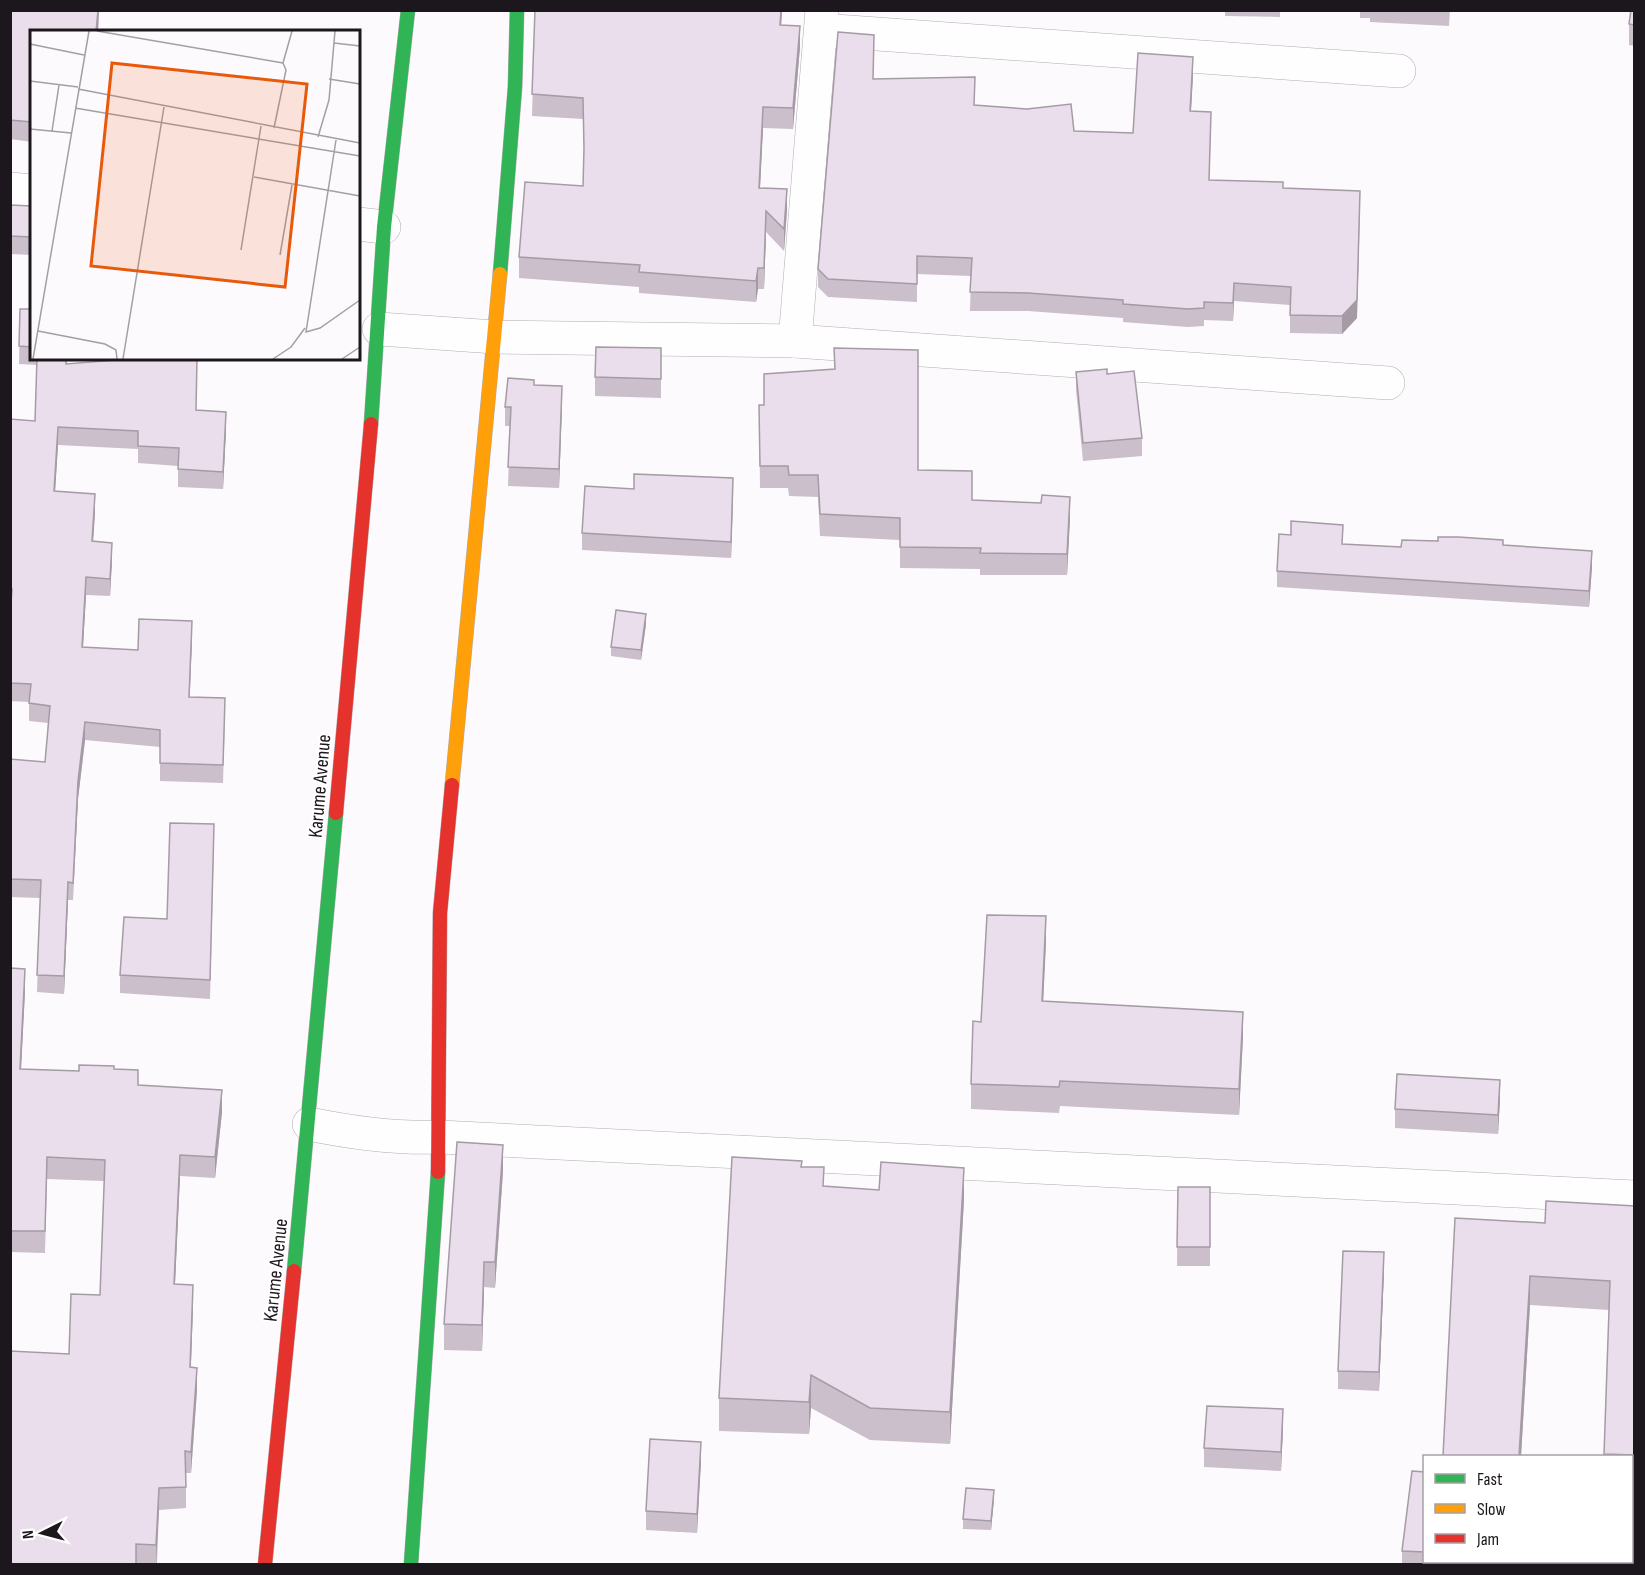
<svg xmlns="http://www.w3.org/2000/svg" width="1645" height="1575" font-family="'Sofia Sans Condensed',sans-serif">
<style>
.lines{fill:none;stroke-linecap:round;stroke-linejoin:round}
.street-casing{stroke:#b1adb1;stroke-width:34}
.fast-casing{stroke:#b1adb1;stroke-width:15}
.slow-casing{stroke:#b1adb1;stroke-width:15}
.jam-casing{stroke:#b1adb1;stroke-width:15}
.street{stroke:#fffeff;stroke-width:33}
.fast{stroke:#30b455;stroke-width:14}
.slow{stroke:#ff9f0a;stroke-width:14}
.jam{stroke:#e5322d;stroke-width:14}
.wall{fill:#cabfcb}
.shaded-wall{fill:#a49ba5}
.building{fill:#ebdeec;stroke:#a49ba5;stroke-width:1.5}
.labels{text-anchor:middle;stroke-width:4.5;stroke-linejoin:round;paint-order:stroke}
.street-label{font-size:20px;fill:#1c171c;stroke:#fff}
.inset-road{fill:none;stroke:#a39fa3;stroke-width:1.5}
.view{fill:#e8590c;fill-opacity:0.15;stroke:#e8590c;stroke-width:3}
.inset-edge{fill:none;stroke:#1c171c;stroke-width:3}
</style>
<rect width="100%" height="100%" fill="#fdfafd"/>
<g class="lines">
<g class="street-casing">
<g id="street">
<path d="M821 30 1399 71"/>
<path d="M10 189 32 191"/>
<path d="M358 224 384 227"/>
<path d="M379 329 495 337 795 341 1388 383"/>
<path d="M795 341 822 10"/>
<path d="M309 1124C353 1133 395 1139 440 1137L1634 1197"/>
</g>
</g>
<g class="fast-casing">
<g id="fast">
<path d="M500 274 515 87 517 10"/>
<path d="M371 424 384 227 408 10"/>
<path d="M294 1271 336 813"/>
<path d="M411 1564 438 1172"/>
</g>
</g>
<g class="slow-casing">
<path id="slow" d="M452 785 500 274"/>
</g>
<g class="jam-casing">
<g id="jam">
<path d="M336 813 371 424"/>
<path d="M438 1172 440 913 452 785"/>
<path d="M265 1564 294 1271"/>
</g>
</g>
<use href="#street" class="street"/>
<use href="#fast" class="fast"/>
<use href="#slow" class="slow"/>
<use href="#jam" class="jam"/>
</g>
<g class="wall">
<path d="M10 10H99L98 32H32V142L10 139Z"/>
<path d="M535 10H782L781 26 800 47 793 129 763 128 760 188 787 210 784 251 766 232 764 289H758L756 302 639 293V287L519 278V257L583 186 584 155 583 119 532 116Z"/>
<path d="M1225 10H1280V17L1225 16Z"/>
<path d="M1360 10H1450L1449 26 1370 22V18H1360Z"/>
<path d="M1635 10V46L1629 45V24Z"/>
<path d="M874 53 873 79 1074 131 1133 133 1193 75 1191 111 1211 130 1209 180 1283 188 1360 209 1357 318 1342 334 1290 333V305L1234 301 1233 321 1204 320V326L1188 327 1123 322V318L1028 311H970L971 276 917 274V302L828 297 818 287V269Z"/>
<path d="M10 205 32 206V255L10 254Z"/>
<path d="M20 309H32V358H67V364L196 410 226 430 223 489 178 487V466L138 463V449L58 445 55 492 95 512 93 541 112 560 110 596 86 595 83 647 138 650 192 639 189 697 225 716 223 783 160 781V747L85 740 78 799 73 900H68L64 994 37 992 40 898 10 897V759L45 762 48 723 29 721V702L10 701V419L35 421 37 365 19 364Z"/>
<path d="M661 348V398L595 396V377Z"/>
<path d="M834 348 918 470 972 500 1070 518 1067 575H980V569L900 568V540L820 536 818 497 789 496 788 488H760L759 405H764L834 369Z"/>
<path d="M1076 372 1107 374 1142 438V456L1083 461 1076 390Z"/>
<path d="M562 405 559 488 508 486 510 426H505V407Z"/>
<path d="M733 494 731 558 582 550V533Z"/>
<path d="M1291 535 1343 544 1401 547 1503 545 1592 567 1589 607 1277 587V571Z"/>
<path d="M646 624 641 660 611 656V647Z"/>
<path d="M214 843 210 999 120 993V975L167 919Z"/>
<path d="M1046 942 1043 1001 1243 1037 1239 1115 1060 1106 1059 1113 971 1109V1084L981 1022Z"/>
<path d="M10 968 25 991 21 1069 79 1071 114 1069 138 1085 222 1112 215 1178 180 1176 175 1284 193 1306 191 1367 197 1390 191 1473H186V1508L159 1510 157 1564H10L69 1354 100 1295 104 1181 47 1179 45 1253 11 1252Z"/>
<path d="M1500 1099 1498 1134 1395 1128V1109Z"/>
<path d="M802 1167 824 1186 964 1200 950 1444 870 1440 811 1408 809 1434 719 1431V1398Z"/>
<path d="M503 1171 495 1288 484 1287 482 1351 444 1350V1324Z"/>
<path d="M1178 1187H1210V1266H1177Z"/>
<path d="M1635 1206V1484H1632V1456H1604L1609 1310 1530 1305 1521 1456H1443L1545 1223Z"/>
<path d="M1384 1271 1379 1391 1338 1389V1371Z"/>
<path d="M1283 1428 1281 1471 1204 1467V1448Z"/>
<path d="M701 1461 697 1533 646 1530V1511Z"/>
<path d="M1425 1472V1562H1431V1564H1402V1551Z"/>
<path d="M994 1499 991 1530 963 1529V1519Z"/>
</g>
<g class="shaded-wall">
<path d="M98 10H99L98 32H96Z"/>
<path d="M781 10H782L780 47V25Z"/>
<path d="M800 26V47L793 129V108Z"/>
<path d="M1193 57V75L1190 129V111Z"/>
<path d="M763 107V128L759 209V188Z"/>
<path d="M787 189V210L784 251V229Z"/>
<path d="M1360 191 1357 318 1342 334V316Z"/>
<path d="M766 211V232L764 289V268Z"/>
<path d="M758 268V289L756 302V281Z"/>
<path d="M1234 283V301L1233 321V303Z"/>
<path d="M562 386V405L559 488V469Z"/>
<path d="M226 412V430L223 489V472Z"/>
<path d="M58 427V445L54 509V491Z"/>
<path d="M733 478V494L731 558V542Z"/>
<path d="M95 494V512L92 559V541Z"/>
<path d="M1070 497V518L1067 575V554Z"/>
<path d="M112 543V560L110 596V579Z"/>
<path d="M1592 551V567L1589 607V591Z"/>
<path d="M86 577V595L82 664V647Z"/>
<path d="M646 614V624L641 660V650Z"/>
<path d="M192 621V639L189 715V697Z"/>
<path d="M85 722V740L78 799 73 900 78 781Z"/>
<path d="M68 882V900L64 994V976Z"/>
<path d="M1046 916V942L1042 1027V1001Z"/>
<path d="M25 969V991L20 1090V1069Z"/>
<path d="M1243 1012V1037L1239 1115V1089Z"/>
<path d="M1500 1080V1099L1498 1134V1115Z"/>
<path d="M222 1090V1112L215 1178V1157Z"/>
<path d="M503 1145V1171L495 1288V1262Z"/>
<path d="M180 1155V1176L174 1306V1284Z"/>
<path d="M964 1168V1200L950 1444V1412Z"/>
<path d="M1384 1252V1271L1379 1391V1372Z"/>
<path d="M484 1262V1287L482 1351V1325Z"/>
<path d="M1530 1276V1305L1521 1456H1519Z"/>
<path d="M193 1285V1306L190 1389V1367Z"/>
<path d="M197 1368V1390L191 1473V1452Z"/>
<path d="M811 1375V1408L809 1434V1402Z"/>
<path d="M1283 1409V1428L1281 1471V1452Z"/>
<path d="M701 1442V1461L697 1533V1514Z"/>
<path d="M159 1488V1510L156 1564V1545Z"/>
<path d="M994 1490V1499L991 1530V1521Z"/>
</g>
<g class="building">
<path d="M10 10H98L96 32H32V122L10 120Z"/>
<path d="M535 10H781L780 25 800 26 793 108 763 107 759 188 787 189 784 229 766 211 764 268H758L756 281 639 272 640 265 519 257 525 182 583 186 584 148 583 98 532 94Z"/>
<path d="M1631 10H1635V25L1629 24Z"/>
<path d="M838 32 874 35 873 79 975 77 974 105 1027 109 1071 104 1074 131 1133 133 1138 53 1193 57 1190 111 1211 112 1209 180 1283 182V188L1360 191 1357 300 1342 316 1290 315 1291 287 1234 283 1233 303 1204 302V308L1188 309 1123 304V300L1028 293 970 292 972 258 917 256V284L828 279 818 269Z"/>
<path d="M10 205 32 206V237L10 236Z"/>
<path d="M20 309H32V347L19 346Z"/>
<path d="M596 347 661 348V379L595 377Z"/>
<path d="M834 348 918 350V470L972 471V500L1041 503 1042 495 1070 497 1067 554 980 553 981 548 900 547V518L820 514 818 475H789L788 466H760L759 405H764V374L835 369Z"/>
<path d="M37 358H66V364L142 358H197L196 410 226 412 223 472 178 469 179 448 138 446V431L58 427 54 491 95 494 92 541 112 543 110 579 86 577 82 647 138 650 139 619 192 621 189 697 225 698 223 765 160 763V730L85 722 78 781 73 883 68 882 64 976 37 975 41 880 10 879V759L45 762 50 706 29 703 31 684 10 683V618L12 589H10V419L35 421Z"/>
<path d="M1107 369V374L1134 371 1142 438 1083 443 1076 372Z"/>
<path d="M508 378 534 380V385L562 386 559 469 508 467 511 407H505Z"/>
<path d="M634 474 733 478 731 542 582 533 585 486 634 489Z"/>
<path d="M1291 521 1343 525 1342 544 1401 547 1402 540 1438 541V537H1458L1503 540V545L1592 551 1589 591 1277 571 1279 534 1291 535Z"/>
<path d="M616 610 646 614 641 650 611 647Z"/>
<path d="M170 823 214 824 210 980 120 975 124 917 167 919Z"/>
<path d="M987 915 1046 916 1042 1001 1243 1012 1239 1089 1060 1081 1059 1087 971 1084 973 1021 981 1022Z"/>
<path d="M10 968 25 969 20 1069 79 1071V1065L114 1066V1069L138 1070V1085L222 1090 215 1157 180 1155 174 1284 193 1285 190 1367 197 1368 191 1452 185 1451 186 1487 159 1488 156 1545 136 1544V1564H10V1351L69 1354 71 1294 100 1295 105 1160 47 1157 45 1231H11L10 1235Z"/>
<path d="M1397 1074 1500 1080 1498 1115 1395 1109Z"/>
<path d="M457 1142 503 1145 495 1262H484L482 1325 444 1324Z"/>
<path d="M732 1157 802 1161 801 1167H824L823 1186 879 1190 881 1162 964 1168 950 1412 870 1408 811 1375 809 1402 719 1398Z"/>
<path d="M1178 1187H1210V1247H1177Z"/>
<path d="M1546 1201 1635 1206V1455L1604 1454 1610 1281 1530 1276 1519 1456H1443L1455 1218 1545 1223Z"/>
<path d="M1343 1251 1384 1252 1379 1372 1338 1371Z"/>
<path d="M1207 1406 1283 1409 1281 1452 1204 1448Z"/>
<path d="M650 1439 701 1442 697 1514 646 1511Z"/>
<path d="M1412 1471 1425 1472V1552L1402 1551Z"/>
<path d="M966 1488 994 1490 991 1521 963 1519Z"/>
</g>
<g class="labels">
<g class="street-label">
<text transform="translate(319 786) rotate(-85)" y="7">Karume Avenue</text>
<text transform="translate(275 1270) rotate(-84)" y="7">Karume Avenue</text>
</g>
</g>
<g transform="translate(30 30)">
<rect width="330" height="330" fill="#fdfafd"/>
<path class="inset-road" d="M67 1 253 33M304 13 330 16M0 14 54 25M299 49 330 54M0 51 48 57M48 59 330 113M45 78 330 126M244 98 256 40 253 33 262 1M0 99 41 103M22 101 29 55M288 107 299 70 305 1M306 110 276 302 290 298 330 270M224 147 330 166M211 220 231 96M250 225 262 155M8 301 75 314 86 320 87 329M3 329 59 1M93 329 134 77M243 329 261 317 275 298M312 329 330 317"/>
<path class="view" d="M82 33 277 54 255 257 61 236Z"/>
<rect width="330" height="330" class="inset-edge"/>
</g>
<rect width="1645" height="1575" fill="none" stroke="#1c171c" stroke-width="24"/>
<rect x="1423" y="1455" width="210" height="108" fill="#ffffff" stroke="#a4a2a4" stroke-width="1.5"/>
<rect x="1435" y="1474" width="30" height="9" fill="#30b455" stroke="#a4a2a4" stroke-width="1.5"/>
<text x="1477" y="1485" font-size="18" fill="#1c171c">Fast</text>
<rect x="1435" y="1504" width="30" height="9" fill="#ff9f0a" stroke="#a4a2a4" stroke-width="1.5"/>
<text x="1477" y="1515" font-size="18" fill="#1c171c">Slow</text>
<rect x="1435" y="1534" width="30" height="9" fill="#e5322d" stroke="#a4a2a4" stroke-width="1.5"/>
<text x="1477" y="1545" font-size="18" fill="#1c171c">Jam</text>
<g transform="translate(42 1533) rotate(264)" stroke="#ffffff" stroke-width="4.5" paint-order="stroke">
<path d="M0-4.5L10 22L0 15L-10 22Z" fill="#1c171c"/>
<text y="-9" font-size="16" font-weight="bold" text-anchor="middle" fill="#1c171c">N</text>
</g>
</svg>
